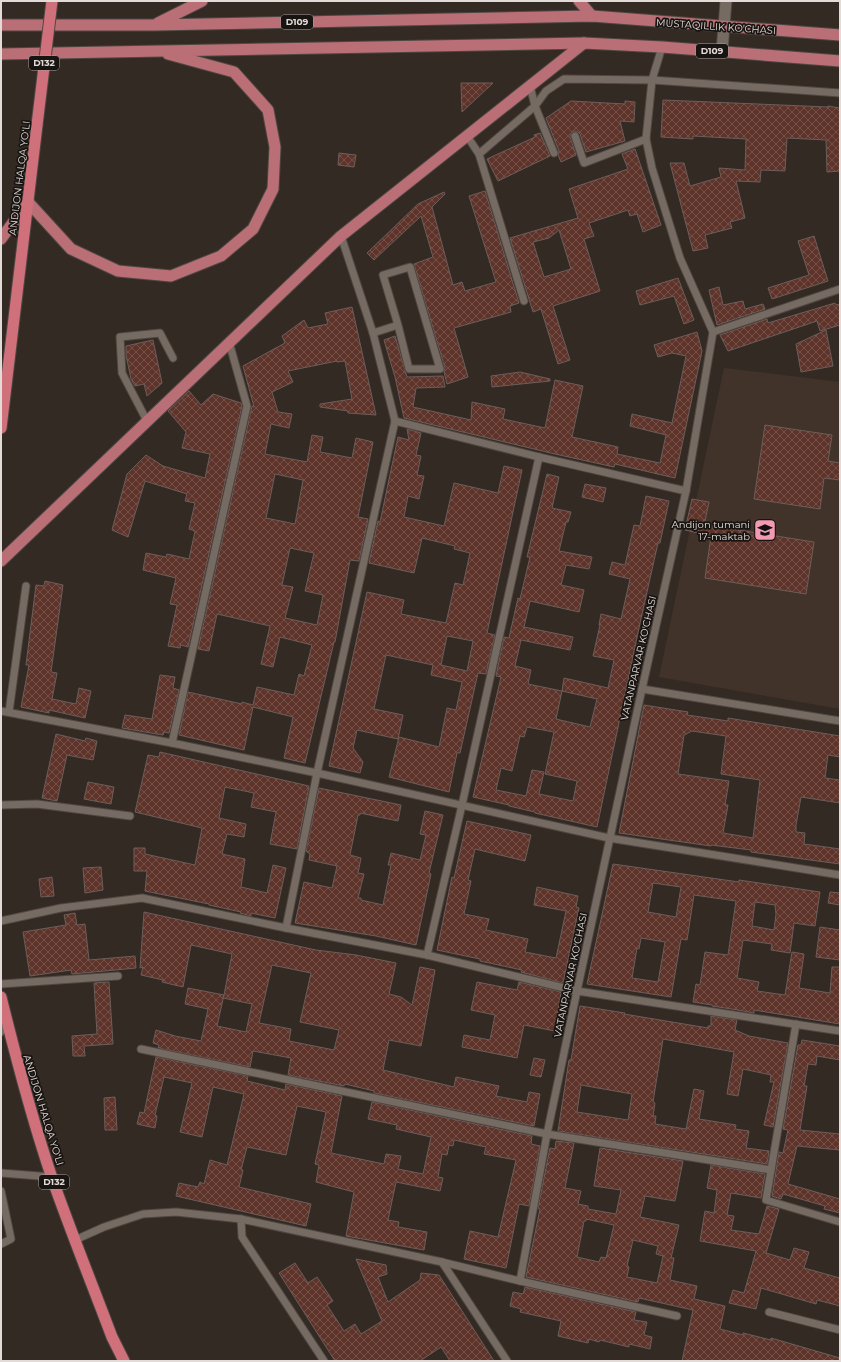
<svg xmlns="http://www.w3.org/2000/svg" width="841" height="1362" font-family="Montserrat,sans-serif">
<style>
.built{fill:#42332a}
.building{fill:url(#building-cross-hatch);stroke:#6c5e5b;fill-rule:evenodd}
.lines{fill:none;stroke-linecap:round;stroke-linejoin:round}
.service-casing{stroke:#4f4742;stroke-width:9}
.minor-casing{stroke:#4f4742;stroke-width:13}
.primary-casing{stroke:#4f4742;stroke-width:13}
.trunk-casing{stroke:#4f4742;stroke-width:13}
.service{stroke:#766b63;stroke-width:7}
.minor{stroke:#766b63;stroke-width:11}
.primary{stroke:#b96f75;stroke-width:11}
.trunk{stroke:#d0707b;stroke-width:11}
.trunk-bridge-casing{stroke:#4f4742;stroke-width:13;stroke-linecap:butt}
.trunk-bridge{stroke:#d0707b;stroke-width:11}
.labels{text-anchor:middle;stroke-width:3.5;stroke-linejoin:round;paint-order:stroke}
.shield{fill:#181411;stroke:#a59f9c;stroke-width:1}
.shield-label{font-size:9px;font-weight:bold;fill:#e2dbd7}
.street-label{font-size:10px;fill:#e2dbd7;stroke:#181411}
.poi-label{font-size:10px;fill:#e2dbd7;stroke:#181411;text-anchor:end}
</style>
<defs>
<pattern id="building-cross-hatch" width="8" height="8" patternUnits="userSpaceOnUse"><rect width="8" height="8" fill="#5e332a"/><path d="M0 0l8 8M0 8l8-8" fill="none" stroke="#755048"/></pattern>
</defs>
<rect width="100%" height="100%" fill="#342a24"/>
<path class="built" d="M724 368 840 382V709L659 677Z"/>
<g class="building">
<path d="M461 83H493L462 112Z"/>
<path d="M663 100 828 107V106L840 108V171L827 172 826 140 787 138 785 171 761 170 760 182 736 181 745 218 730 222 732 228 705 235 708 248 693 251 670 163H684L690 186 721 177 719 168 745 170 746 139 693 136V139L661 137Z"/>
<path d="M571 101 625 104V101L635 102 634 122 620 121 625 141 586 152 580 134 578 132 574 131 571 133 570 137 576 155 561 162 558 155 559 151 546 118Z"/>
<path d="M540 133 550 156 498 181 487 159 535 137 534 135Z"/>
<path d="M635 149 661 225 643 232 637 214 630 216 628 210 589 223 594 236 584 239 600 291 553 306 570 360 558 364 541 309 533 312 510 238 578 218 569 189 628 169 622 154ZM559 230 571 269 544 277 533 242 549 238Z"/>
<path d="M339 153 356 155 354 167 338 165Z"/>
<path d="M485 191 519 303 510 306 511 312 454 328 468 377 447 384 444 372 445 368 414 264 433 257 421 216 374 260 367 253 418 204 444 192 445 194 432 207 453 285 462 282 465 291 496 282 469 196Z"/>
<path d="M814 236 828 281 772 299 768 288 809 275 798 241Z"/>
<path d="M678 278 694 320 684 324 674 296 640 305 636 291Z"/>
<path d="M719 287 723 305 743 301 745 309 763 304 765 309 717 325 709 290Z"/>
<path d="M835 303 836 305 840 304V325L820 331 817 321 728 351 720 335 767 319 768 323Z"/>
<path d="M352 307 376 415 348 413V411L320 407V404L352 399 345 361 337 362V361L288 371 293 382 272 392 278 412 292 414 289 428 271 424 265 454 307 462 312 435 323 437 320 452 352 458 356 438 373 442 358 517 368 519 359 561 350 560 335 642H334L305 763 284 758 293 717 253 707 244 750 179 735 188 692 242 704V702L253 705 257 687 294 695 299 674 304 676 312 645 280 637 273 667 261 664 270 626 217 614 209 651 198 649 252 406 254 407 243 366 285 343 282 336 304 320 308 328 328 324 325 313ZM275 474 303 480 295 524 266 518ZM290 548 314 553 305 591 323 595 317 625 285 618 293 587 282 585Z"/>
<path d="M826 330 833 366 801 372 796 344Z"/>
<path d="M697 332 702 351 675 478 615 464 614 467 555 454 404 418 395 377 384 340 395 336 407 377 443 376 445 387 416 388 413 407 471 420 472 402 505 409 503 419 545 428 555 380 583 386 572 437 618 447 617 454 660 463 666 435 630 426 632 414 672 423 686 356 672 353 658 357 654 345Z"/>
<path d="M153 340 162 383 147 396 144 384 135 386 131 379 126 355V346Z"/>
<path d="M520 372 550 379V381L492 387 491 376Z"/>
<path d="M189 391 201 405 213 394 241 403 242 406 188 647 181 645 180 648 168 646 177 605 170 604 176 578 143 570 146 553 166 557 167 554 189 559 195 531 189 529 195 503 185 501 187 494 145 481 128 537 112 530 127 474 146 455 163 466 205 478 210 454 182 448 186 432 168 411Z"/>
<path d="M765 425 832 435 828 461 840 463V480L824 478 820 509 754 499Z"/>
<path d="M407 429 421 433 416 455 421 456 417 475 424 476 419 499 408 496 404 517 444 526 454 483 498 493 504 466 522 470 487 633 495 635 486 674 478 673 460 753H457L449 792 389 777 399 737 439 747 447 708 456 710 462 682 431 675 433 665 386 655 374 709 403 715 398 739 357 730 353 748 363 762 360 773 329 766 367 592 404 600 401 614 446 623 455 583 463 585 470 553 454 549 455 546 422 538 414 573 369 563 378 521 380 522 398 437 409 440ZM447 636 473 641 467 671 441 665Z"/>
<path d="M547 474 559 477 552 508 571 512 568 522H566L559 551 592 557 589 569 566 565 561 585 584 590 579 612 530 601 524 627 573 637 570 650 521 640 515 666 531 670 528 684 562 691 556 719 590 727 597 699 562 691 564 678 608 688 614 660 593 656 600 625H599L601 614 621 619 630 579 609 574 612 562 625 565 634 525 640 526 646 496 669 501 660 543H658L640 623 597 827 535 813V812L509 806V805L473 797 501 677 496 676 504 637 509 638 518 598 520 599 530 557H527ZM527 727 554 732 545 774 577 781 573 801 539 794 544 772 532 770 526 796 496 790 501 768 512 771 520 736 524 737Z"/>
<path d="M585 484 606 488 603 502 582 497Z"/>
<path d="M692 499 709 502 705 521 708 522 707 525 814 542 806 594 705 578 711 536 685 530Z"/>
<path d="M45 581 63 585 51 672 57 673 52 699 76 704 79 688 91 691 85 718 49 710V713L21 707 29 665H26L36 585 44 586Z"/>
<path d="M160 675 175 677 173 688 179 690 169 733 164 732 163 735 122 728 125 715 152 719Z"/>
<path d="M644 705 688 712 687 715 728 721V718L840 736V757L828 755 825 778 840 780V803L801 797 796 825V832L805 833 804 844 840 849V864L751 852V850L711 845V846L619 833ZM692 731 726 736 721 774 760 780 753 838 723 833 728 805H725L729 781 678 774 684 735Z"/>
<path d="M56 734 85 741 86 738 97 741 93 760 67 755 57 801 42 798Z"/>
<path d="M160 752 309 786 297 849 270 844 276 812 251 807 254 793 225 787 219 818 246 824 244 837 227 834 222 854 245 859 241 887 267 893 273 865 286 868 275 918 251 913V916L240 913 241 912 209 905V904L145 891 147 871H134V848H145V854L195 865 202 828 135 812 148 755 159 757Z"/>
<path d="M88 782 114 787 111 804 84 799Z"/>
<path d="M319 788 401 805 398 821 360 813V815H358L350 855 361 858 358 873 364 874 358 898H361V900L383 905 391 865H388L391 853 420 860 426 835 420 834 425 811 443 815 429 873 431 874 416 945 376 936 295 923 304 882 332 888 337 866 309 860 310 854 306 851Z"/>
<path d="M467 821 531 835 525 861 475 849 468 880 471 881 464 914 489 919 486 930 528 939 525 952 556 958 566 911 534 905 537 887 578 896 576 907 579 908 563 983 521 972 522 970 480 961V959L437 950 452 877 454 878Z"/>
<path d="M613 864 739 882V880L820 892 815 926 794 923 790 953 771 950 772 944 743 940 737 978 759 982 757 991 785 995 792 952 804 954 799 988 830 993 832 967H840V1024L754 1010V1013L738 1010 712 1006V1005L693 1002 696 984 700 985 705 952 728 955 736 901 694 895 687 940 681 939 671 997 587 984ZM653 883 681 887 676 917 648 912ZM755 902 775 905 776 914 774 930 752 926ZM641 938 665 942 658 982 632 978 637 948 639 949Z"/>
<path d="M101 867 103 890 85 893 83 868Z"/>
<path d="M52 877 54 896 41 897 39 879Z"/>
<path d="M830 892 840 893V905L828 903Z"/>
<path d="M144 912 316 950 356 955 396 963 389 994 401 997 412 1005 420 967 435 970 421 1046 389 1040 383 1070 454 1087 456 1077 499 1086 496 1096 527 1102 529 1092 540 1094 534 1126 374 1093V1091L345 1084 344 1086 288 1075 291 1058 253 1051 250 1067 158 1048 159 1045 153 1043 156 1030 175 1036 201 1041 208 1009 185 1004 188 988 224 995 232 954 191 945 183 987 162 982 163 980 141 975 143 967 140 968ZM272 965 311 973 300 1022 339 1030 334 1050 289 1041 291 1029 259 1023ZM224 995 223 998 252 1004 246 1032 217 1026Z"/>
<path d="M75 913 77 925 85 924 89 960 135 956 136 968 72 974 71 970 30 976 23 932 66 925 64 915Z"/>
<path d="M820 927 840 930V960L816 957Z"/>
<path d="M109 982 113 1044 84 1046 85 1056H73L72 1036 97 1034 94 983Z"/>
<path d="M477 982 517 990 519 982 561 992 555 1031 524 1025 517 1058 462 1047 464 1035 490 1040 495 1015 471 1010Z"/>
<path d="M580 1006 625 1013 624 1014 708 1028V1026H711V1016L737 1020 735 1030 749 1036 788 1043 773 1127 764 1125 774 1082H770L771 1075 743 1069 738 1096 727 1094 734 1052 663 1039 653 1102 655 1103 653 1116H656L655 1124 686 1129 694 1089 704 1091 699 1119 736 1125 735 1129 749 1131 746 1148 769 1151 767 1164 558 1131 569 1060H571ZM581 1085 632 1094 628 1120 577 1112Z"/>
<path d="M802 1040 840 1046V1060L817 1056 816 1065 808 1064 804 1086H807L800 1130 840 1134V1150L797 1146 788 1184 840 1199V1213L824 1209 825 1206 783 1194 781 1199 772 1196 779 1152 783 1153 788 1130 783 1129 798 1045H801Z"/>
<path d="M156 1057 248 1076 247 1081 285 1090 286 1084 342 1096 331 1153 384 1164 386 1154 401 1156 398 1169 423 1174 431 1137 396 1129 397 1125 368 1119 372 1102 532 1136 531 1144 540 1146 529 1206 519 1204 506 1268 464 1259 470 1231 498 1237 516 1160 484 1154 486 1147 454 1140 453 1146 449 1145 447 1155 442 1154 438 1177 443 1178 440 1191 396 1182 388 1220 399 1222 398 1227 427 1232 424 1250 346 1236 354 1192 316 1182 319 1165 315 1164 326 1112 297 1106 286 1155 247 1147 241 1170H243L239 1187 311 1204 306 1226 176 1196 179 1183 198 1187 200 1182 204 1184 210 1160 227 1165 244 1094 213 1087 202 1137 180 1132 192 1083 164 1077 155 1115 157 1116 155 1128 137 1124 140 1112 144 1113Z"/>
<path d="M534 1058 545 1060 541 1077 530 1075Z"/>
<path d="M115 1097 117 1130H105L104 1098Z"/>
<path d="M556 1141 574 1143 565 1188 581 1191 578 1204 588 1206V1209L616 1214 621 1190 594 1186 600 1148 683 1161 675 1201 645 1196 640 1217 679 1225 671 1258H674L670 1280 697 1286 694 1299 725 1306 720 1329 743 1335V1333L771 1340V1338L840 1358V1361H682L693 1310 639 1298 638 1302 526 1277 540 1209 538 1208 550 1148 555 1149ZM586 1219 614 1225 606 1258 601 1257 599 1262 577 1257 584 1221H586ZM633 1240 658 1246 656 1254 663 1256 657 1283 627 1277 629 1267 627 1266Z"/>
<path d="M711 1165 765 1174 761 1198 731 1193 727 1215 734 1216 731 1230 759 1234 767 1206 779 1209 766 1253 790 1260 794 1248 809 1252 804 1268 840 1278V1306L817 1300 816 1304 761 1288 756 1309 729 1303 733 1290 744 1293 756 1251 700 1241 705 1211 714 1213 717 1190 707 1188Z"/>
<path d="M356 1259 386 1265 387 1274 378 1277 388 1302 420 1280 421 1273 439 1275 494 1361H450L441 1347 420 1361H335L279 1273 295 1263 308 1283 317 1277 333 1301 327 1305 344 1331 355 1324 361 1334 382 1321Z"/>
<path d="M525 1287 636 1312 634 1320 647 1322 644 1335 652 1337 650 1349 629 1344V1347L600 1340 599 1342 589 1339 588 1343 558 1336 561 1321 520 1312 521 1309 510 1306 513 1292 523 1294Z"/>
</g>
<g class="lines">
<g class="service-casing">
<g id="service">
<path d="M530 86 535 106 554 153"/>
<path d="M467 136 479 154 524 301"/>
<path d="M575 136 584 163 646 139"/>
<path d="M479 154 535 106 546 91 564 79 652 80 840 93"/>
<path d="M713 332 840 289"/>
<path d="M373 333 398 325 383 275 410 267 440 369H409L398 325"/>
<path d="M147 421 122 373 120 337 160 333 173 358"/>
<path d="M395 421 539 457 686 491"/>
<path d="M642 689 840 721"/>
<path d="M1 711 172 743 317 773 609 838 840 875"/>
<path d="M9 712 26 586"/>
<path d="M172 743 247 406 229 342"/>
<path d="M1 805 37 804 130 816"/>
<path d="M1 921 61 908 142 898 286 928 427 955 577 991 840 1031"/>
<path d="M286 928 317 773 395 421 373 333 341 236"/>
<path d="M427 955 462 805 539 457"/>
<path d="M1 984 118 976"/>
<path d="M1 1032 8 1024"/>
<path d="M141 1049 547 1134 771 1170 796 1024"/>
<path d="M771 1170 766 1200 840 1222"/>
<path d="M1 1173 52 1177"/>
<path d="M1 1191 11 1239 1 1244"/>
<path d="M241 1219 242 1237 324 1361"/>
<path d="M75 1240 104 1227 143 1214 176 1212 241 1219 442 1262 520 1281 677 1316"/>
<path d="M442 1262 507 1361"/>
<path d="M520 1281 547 1134 577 991 642 689 686 491 713 332 680 258 652 168 646 139 652 80 662 47"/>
<path d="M769 1312 840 1330"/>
</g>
</g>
<g class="minor-casing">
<path id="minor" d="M722 51 726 1"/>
</g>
<g class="primary-casing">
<g id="primary">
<path d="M579 1 592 16"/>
<path d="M158 23 202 1"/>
<path d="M1 25H155L592 16 840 35"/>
<path d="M1 54 584 43 662 47 840 61"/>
<path d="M1 239 28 202 71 249 118 271 171 276 221 256 253 229 273 189 275 147 268 110 234 72 168 54"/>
<path d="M1 561 341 236 584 43"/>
</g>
</g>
<g class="trunk-casing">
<g id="trunk">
<path d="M1 428 37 125"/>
<path d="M1 997C16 1058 32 1119 52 1178 71 1232 92 1284 112 1337L124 1361"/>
</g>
</g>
<use href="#service" class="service"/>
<use href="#minor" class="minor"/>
<use href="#primary" class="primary"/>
<use href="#trunk" class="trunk"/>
<g class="trunk-bridge-casing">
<path id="trunk-bridge" d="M37 125 52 1"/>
</g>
<use href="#trunk-bridge" class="trunk-bridge"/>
</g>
<defs>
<g id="school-square" transform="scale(1.15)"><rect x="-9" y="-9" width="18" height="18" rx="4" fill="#f19ab2" stroke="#181411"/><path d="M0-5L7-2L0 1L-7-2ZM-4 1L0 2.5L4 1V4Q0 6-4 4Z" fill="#111"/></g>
</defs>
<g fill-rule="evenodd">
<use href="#school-square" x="765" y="530"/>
</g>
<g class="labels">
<g class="shield">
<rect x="281" y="15" width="32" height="14" rx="3"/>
<rect x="696" y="44" width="32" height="14" rx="3"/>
<rect x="29" y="56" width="30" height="14" rx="3"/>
<rect x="39" y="1175" width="30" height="14" rx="3"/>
</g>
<g class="shield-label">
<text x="297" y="25">D109</text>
<text x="712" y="54">D109</text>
<text x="44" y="66">D132</text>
<text x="54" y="1185">D132</text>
</g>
<g class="street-label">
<text transform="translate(716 26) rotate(4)" y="4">MUSTAQILLIK KO'CHASI</text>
<text transform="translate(19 178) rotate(-83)" y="4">ANDIJON HALQA YO‘LI</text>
<text transform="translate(638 658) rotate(-77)" y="4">VATANPARVAR KO'CHASI</text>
<text transform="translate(570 975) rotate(-78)" y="4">VATANPARVAR KO'CHASI</text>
<text transform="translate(44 1110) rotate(73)" y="4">ANDIJON HALQA YO‘LI</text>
</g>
<g class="poi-label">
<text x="750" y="528">Andijon tumani<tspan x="750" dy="12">17-maktab</tspan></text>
</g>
</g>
<rect width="841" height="1362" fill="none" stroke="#e2dbd7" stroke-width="4"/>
</svg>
